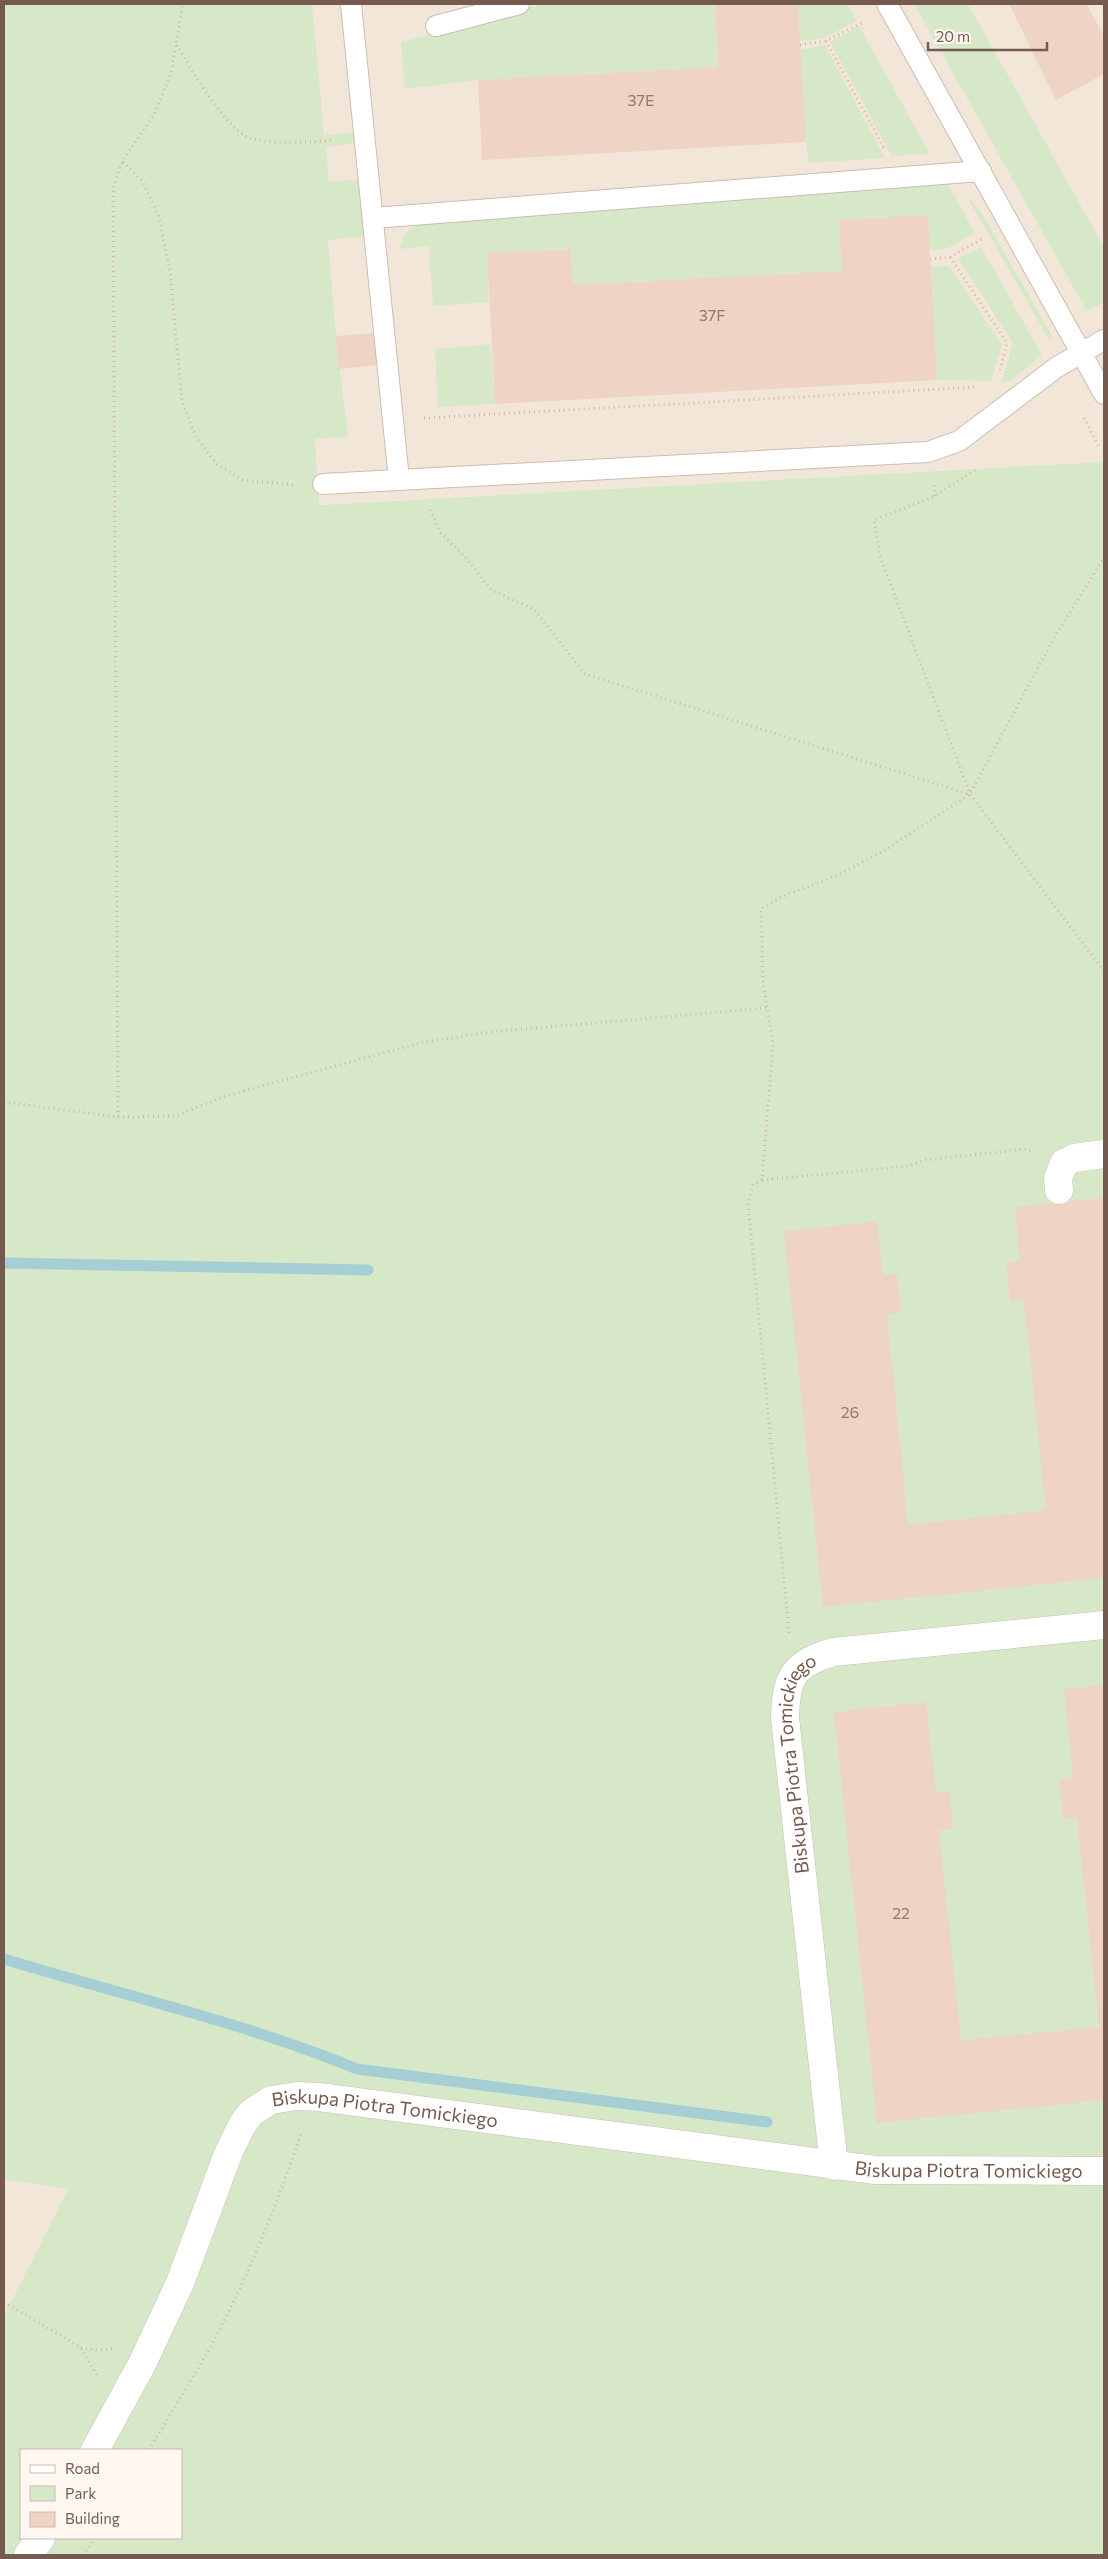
<svg xmlns="http://www.w3.org/2000/svg" width="1108" height="2559" font-family="Commissioner,sans-serif">
<style>
.residential{fill:#f2e6d9}
.green{fill:#d7e8c9;fill-rule:evenodd}
.lines{fill:none;stroke-linecap:round;stroke-linejoin:round}
.stream{stroke:#a6cfd5;stroke-width:11}
.building{fill:#efd3c4}
.lane-casing{stroke:#cdbcb1;stroke-width:22}
.street-casing{stroke:#cdbcb1;stroke-width:29}
.path{stroke:#d4b7a6;stroke-width:3;stroke-dasharray:1 4;stroke-linecap:butt}
.lane{stroke:#fff;stroke-width:20}
.street{stroke:#fff;stroke-width:28}
.labels{text-anchor:middle;stroke-width:4.5;stroke-linejoin:round;paint-order:stroke}
.number-label{font-size:16px;fill:#94796c}
.street-label{font-size:19px;fill:#755b4f;stroke:#fef8f1}
</style>
<rect width="100%" height="100%" fill="#fbf4ea"/>
<g class="residential">
<path d="M281 4H914L1087 312 1104 302V459L1100 462 318 505 298 143Z"/>
<path d="M968 4H1104V247L1045 143Z"/>
<path d="M4 2180 83 2191 4 2345Z"/>
</g>
<g class="green">
<path d="M4 4H312L324 135 355 132 357 143 326 147 329 182 361 179 367 236 328 240 336 336 348 437 315 439 319 505 1100 462 1104 459V2555H4V2316L68 2189 4 2180ZM21 2450H181V2538H21Z"/>
<path d="M543 4H715L718 67 478 80 405 89 401 42Z"/>
<path d="M798 4H847L856 21 825 38 800 41Z"/>
<path d="M914 4H968L1104 247V302L1087 312Z"/>
<path d="M859 26 930 154 892 156 830 42Z"/>
<path d="M825 45 885 158 809 163 806 142 800 50Z"/>
<path d="M944 176 975 233 948 248 930 250 928 215 839 221 842 271 573 285 571 249 487 253 489 302 433 306 429 246 399 249 405 234 424 218Z"/>
<path d="M966 195 980 210 1051 334V343Z"/>
<path d="M981 247 1042 355 1010 381H1002L1013 343 958 258Z"/>
<path d="M949 266 1002 345 991 381 937 380 931 267Z"/>
<path d="M491 344 495 404 438 407 435 349Z"/>
</g>
<g class="lines">
<g class="stream">
<path d="M4 1263 368 1270"/>
<path d="M4 1959C122 1995 243 2022 357 2069L767 2122"/>
</g>
</g>
<g class="building">
<path d="M715 4H798L806 142 482 160 478 80 718 67Z"/>
<path d="M1009 4H1087L1104 37V74L1056 100Z"/>
<path d="M928 215 937 380 495 404 487 253 571 249 573 285 842 271 839 220Z"/>
<path d="M374 333 378 365 339 369 336 336Z"/>
<path d="M1104 1198V1578L823 1607 784 1231 877 1221 883 1275 897 1274 901 1313 887 1314 908 1525 1046 1510 1024 1300 1010 1301 1006 1262 1020 1261 1015 1207Z"/>
<path d="M1104 1685V2100L877 2123 834 1712 926 1702 936 1792 949 1791 953 1829 939 1830 961 2040 1099 2027 1077 1817 1063 1818 1059 1780 1073 1778 1064 1689Z"/>
</g>
<g class="lines">
<g class="lane-casing">
<g id="lane">
<path d="M351 4 399 480"/>
<path d="M887 4 1104 394"/>
<path d="M436 26 519 4"/>
<path d="M373 218 981 171"/>
<path d="M323 484 928 452 959 441 1057 367 1104 340"/>
</g>
</g>
<g class="street-casing">
<g id="street">
<path d="M1059 1190 1058 1178 1064 1163 1074 1158 1104 1154"/>
<path id="s1" d="M834 2166 785 1718C786 1677 793 1664 833 1652L1104 1625"/>
<path id="s2" d="M95 2450 142 2364 180 2283 228 2154 242 2125 251 2113 271 2100 297 2096 319 2097 875 2170 1104 2171"/>
<path d="M28 2555 41 2538"/>
</g>
</g>
<g class="path">
<path d="M826 41 884 148"/>
<path d="M177 45C191 69 225 128 249 138 268 145 313 142 334 140"/>
<path d="M800 45 826 41 862 23"/>
<path d="M123 162 143 182 159 217 170 271 182 402 196 437 217 464 243 480 293 485"/>
<path d="M950 257 1007 343 1000 371"/>
<path d="M930 259 950 257 982 239"/>
<path d="M424 418 977 387"/>
<path d="M1084 418 1099 447"/>
<path d="M975 470 933 497 874 520 880 556 970 794 1104 971"/>
<path d="M934 496 935 483"/>
<path d="M430 510 441 533 468 560 483 580 493 591 534 609 585 674 969 794"/>
<path d="M4 1102 118 1117 113 189 123 160 154 115 171 73 183 4"/>
<path d="M118 1117 176 1116 225 1096 420 1043 489 1032 767 1008"/>
<path d="M762 1180 907 1166 926 1160 1024 1149 1031 1151"/>
<path d="M789 1633 748 1203 753 1185 762 1180 773 1045 763 981 761 909 781 897 836 876 887 849 970 794 1055 636 1104 558"/>
<path d="M4 2302 80 2347 97 2375"/>
<path d="M81 2348 98 2350 112 2349"/>
<path d="M149 2450C173 2409 200 2368 222 2325 254 2262 279 2198 302 2131"/>
<path d="M83 2555 95 2538"/>
</g>
<use href="#lane" class="lane"/>
<use href="#street" class="street"/>
</g>
<g class="labels">
<g class="number-label">
<text x="641" y="106">37E</text>
<text x="712" y="321">37F</text>
<text x="850" y="1418">26</text>
<text x="901" y="1919">22</text>
</g>
<g class="street-label">
<text dy="7" stroke="none"><textPath href="#s1" startOffset="408">Biskupa Piotra Tomickiego</textPath></text>
<text dy="7" stroke="none"><textPath href="#s2" startOffset="511">Biskupa Piotra Tomickiego</textPath></text>
<text dy="7" stroke="none"><textPath href="#s2" startOffset="1099">Biskupa Piotra Tomickiego</textPath></text>
</g>
</g>
<rect width="1108" height="2559" fill="none" stroke="#755b4f" stroke-width="10"/>
<rect x="20" y="2449" width="162" height="90" fill="#fef8f1" stroke="#c7b9b0"/>
<rect x="30" y="2465" width="25" height="8" fill="#ffffff" stroke="#c7b9b0"/>
<text x="65" y="2474" font-size="15" fill="#755b4f">Road</text>
<rect x="30" y="2486" width="25" height="15" fill="#d7e8c9" stroke="#c7b9b0"/>
<text x="65" y="2499" font-size="15" fill="#755b4f">Park</text>
<rect x="30" y="2512" width="25" height="15" fill="#efd3c4" stroke="#c7b9b0"/>
<text x="65" y="2524" font-size="15" fill="#755b4f">Building</text>
<path d="M928 42v8h119v-8" fill="none" stroke="#755b4f" stroke-width="2.5"/>
<text x="936" y="42" font-size="15" fill="#755b4f" stroke="#fef8f1" stroke-width="4" paint-order="stroke">20 m</text>
</svg>
